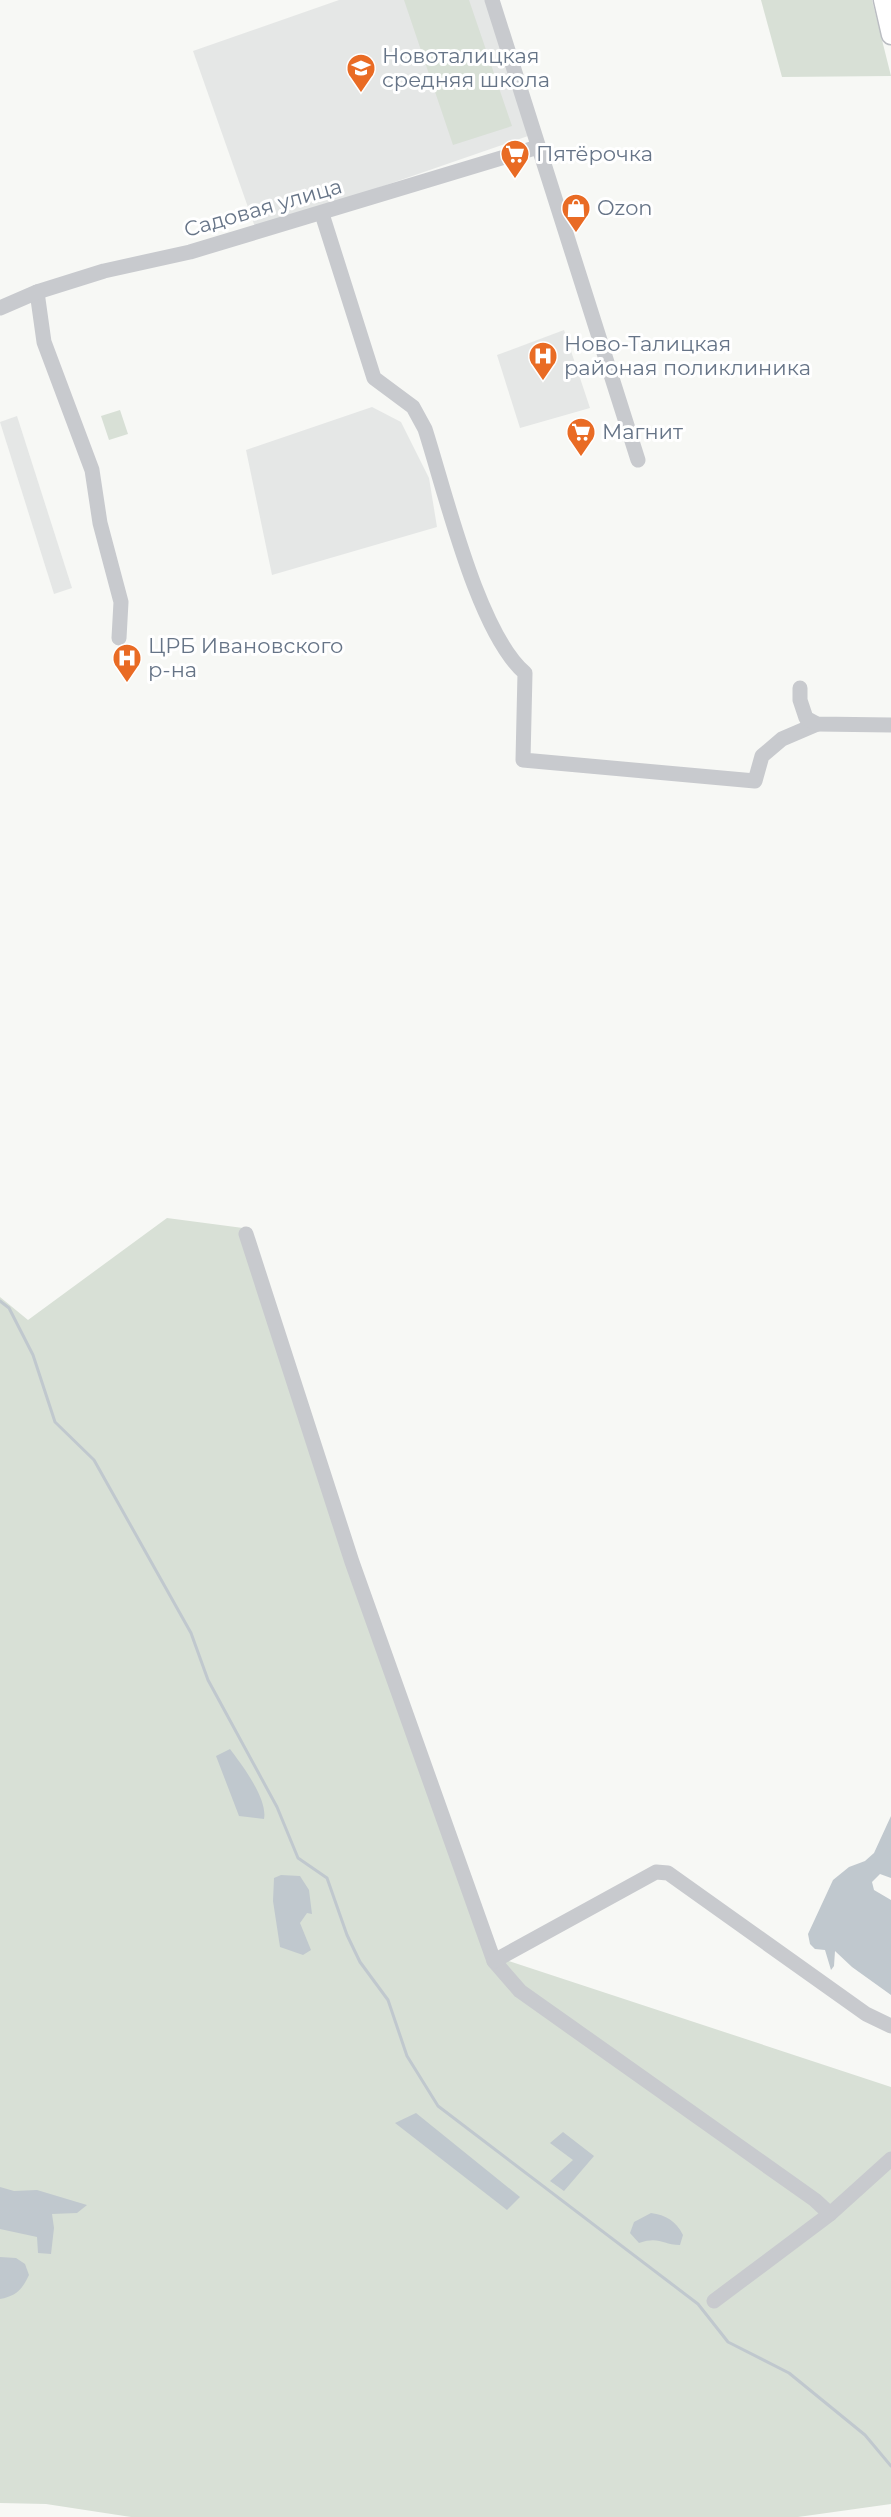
<svg xmlns="http://www.w3.org/2000/svg" width="891" height="2517" font-family="Montserrat,sans-serif">
<style>
.built{fill:#e5e7e6}
.green{fill:#d8e0d6}
.water{fill:#c0c8ce}
.lines{fill:none;stroke-linecap:round;stroke-linejoin:round}
.stream{stroke:#c0c8ce;stroke-width:3}
.major-casing{stroke:#babdc2;stroke-width:21}
.minor{stroke:#c8cace;stroke-width:15}
.major{stroke:#fff;stroke-width:18}
.labels{text-anchor:middle;stroke-width:6;stroke-linejoin:round;paint-order:stroke}
.poi-label{font-size:21px;fill:#667487;stroke:#fff;text-anchor:start}
.street-label{font-size:21px;fill:#667487;stroke:#fff}
</style>
<rect width="100%" height="100%" fill="#f7f8f5"/>
<g class="built">
<path d="M339 0H486L528 136 256 230 193 51Z"/>
<path d="M564 330 590 408 520 428 497 355Z"/>
<path d="M372 407 401 422 429 478 437 527 272 575 246 450Z"/>
<path d="M17 416 72 588 54 594 0 422Z"/>
</g>
<g class="green">
<path d="M404 0H469L512 126 453 145Z"/>
<path d="M761 0H872L891 76 782 77Z"/>
<path d="M120 410 128 434 109 440 101 416Z"/>
<path d="M167 1218 243 1228 497 1957 891 2087V2504L798 2517H131L46 2504 0 2503V1297L28 1320Z"/>
</g>
<g class="water">
<path d="M230 1749C242 1765 268 1799 264 1819L239 1816 216 1756Z"/>
<path d="M891 1816V1878L880 1874 872 1882 874 1890 891 1900V1995L852 1967 835 1951 834 1966 831 1970 825 1950 815 1949 810 1944 808 1934 833 1880 849 1867 865 1861 874 1853Z"/>
<path d="M281 1875 300 1876 309 1890 312 1914 307 1913 300 1923 311 1950 303 1955 280 1947 273 1901 274 1878Z"/>
<path d="M416 2113 520 2197 507 2210 395 2123Z"/>
<path d="M563 2132 594 2156 564 2191 550 2181 573 2160 550 2143Z"/>
<path d="M0 2187 14 2191 37 2190 87 2205 77 2213 52 2214 54 2228 51 2254 38 2253 37 2237 0 2229Z"/>
<path d="M651 2213C666 2215 676 2221 683 2235L680 2245C662 2245 660 2236 639 2243L630 2233 634 2222Z"/>
<path d="M0 2257 16 2258 25 2264 29 2275C22 2290 16 2296 0 2299Z"/>
</g>
<g class="lines">
<path class="stream" d="M0 1301 9 1308 33 1355 55 1422 94 1460 191 1633 208 1680 277 1807 298 1858 327 1878 347 1935 360 1962 388 2000 407 2056 438 2106 698 2304 728 2342 789 2373 865 2435 891 2466"/>
<g class="major-casing">
<path id="major" d="M883 0 891 35"/>
</g>
<g class="minor">
<path d="M492 0 638 460"/>
<path d="M322 214 374 378 413 407 425 429C445 491 478 633 525 673L523 760 755 781 762 756 782 739 817 724"/>
<path d="M37 292 44 342 92 470 100 523 121 602 119 638"/>
<path d="M0 308 37 292 104 271 190 252 538 147"/>
<path d="M800 688V700L806 718 817 724 891 725"/>
<path d="M246 1234 352 1562 494 1961 520 1991 815 2200 830 2214"/>
<path d="M494 1961 656 1872 668 1873 866 2014 891 2026"/>
<path d="M714 2301 830 2214 891 2159"/>
</g>
<use href="#major" class="major"/>
</g>
<defs>
<g id="school-pin" transform="scale(1.5)"><path d="M0 17L-7.5 6A9.5 9.5 0 1 1 7.5 6Z" fill="#e96b24" stroke="#fff"/><path d="M0-5L7-2L0 1L-7-2ZM-4 1L0 2.5L4 1V4Q0 6-4 4Z" fill="#fff"/></g>
<g id="supermarket-pin" transform="scale(1.5)"><path d="M0 17L-7.5 6A9.5 9.5 0 1 1 7.5 6Z" fill="#e96b24" stroke="#fff"/><path d="M-6-5.5h2.5l.6 2H6L4.5 2H-2.5L-4.4-4H-6ZM-1.5 3.2a1.3 1.3 0 1 0 .1 0ZM3 3.2a1.3 1.3 0 1 0 .1 0Z" fill="#fff"/></g>
<g id="shop-pin" transform="scale(1.5)"><path d="M0 17L-7.5 6A9.5 9.5 0 1 1 7.5 6Z" fill="#e96b24" stroke="#fff"/><path d="M-5-2.5h2.3a2.7 3.5 0 0 1 5.4 0H5L5.5 6h-11ZM-1.5-2.5h3a1.5 2.3 0 0 0-3 0Z" fill="#fff"/></g>
<g id="hospital-pin" transform="scale(1.5)"><path d="M0 17L-7.5 6A9.5 9.5 0 1 1 7.5 6Z" fill="#e96b24" stroke="#fff"/><path d="M-5-5h3v3.5h4V-5h3V5h-3V1.5h-4V5h-3Z" fill="#fff"/></g>
</defs>
<g fill-rule="evenodd">
<use href="#school-pin" x="361" y="68"/>
<use href="#supermarket-pin" x="515" y="154"/>
<use href="#shop-pin" x="576" y="208"/>
<use href="#hospital-pin" x="543" y="356"/>
<use href="#supermarket-pin" x="581" y="432"/>
<use href="#hospital-pin" x="127" y="658"/>
</g>
<g class="labels">
<g class="poi-label">
<text x="382" y="63">Новоталицкая<tspan x="382" dy="24">средняя школа</tspan></text>
<text x="536" y="161">Пятёрочка</text>
<text x="597" y="215">Ozon</text>
<text x="564" y="351">Ново-Талицкая<tspan x="564" dy="24">районая поликлиника</tspan></text>
<text x="602" y="439">Магнит</text>
<text x="148" y="653">ЦРБ Ивановского<tspan x="148" dy="24">р-на</tspan></text>
</g>
<g class="street-label">
<text transform="translate(263 208) rotate(-16)" y="7">Садовая улица</text>
</g>
</g>
</svg>
